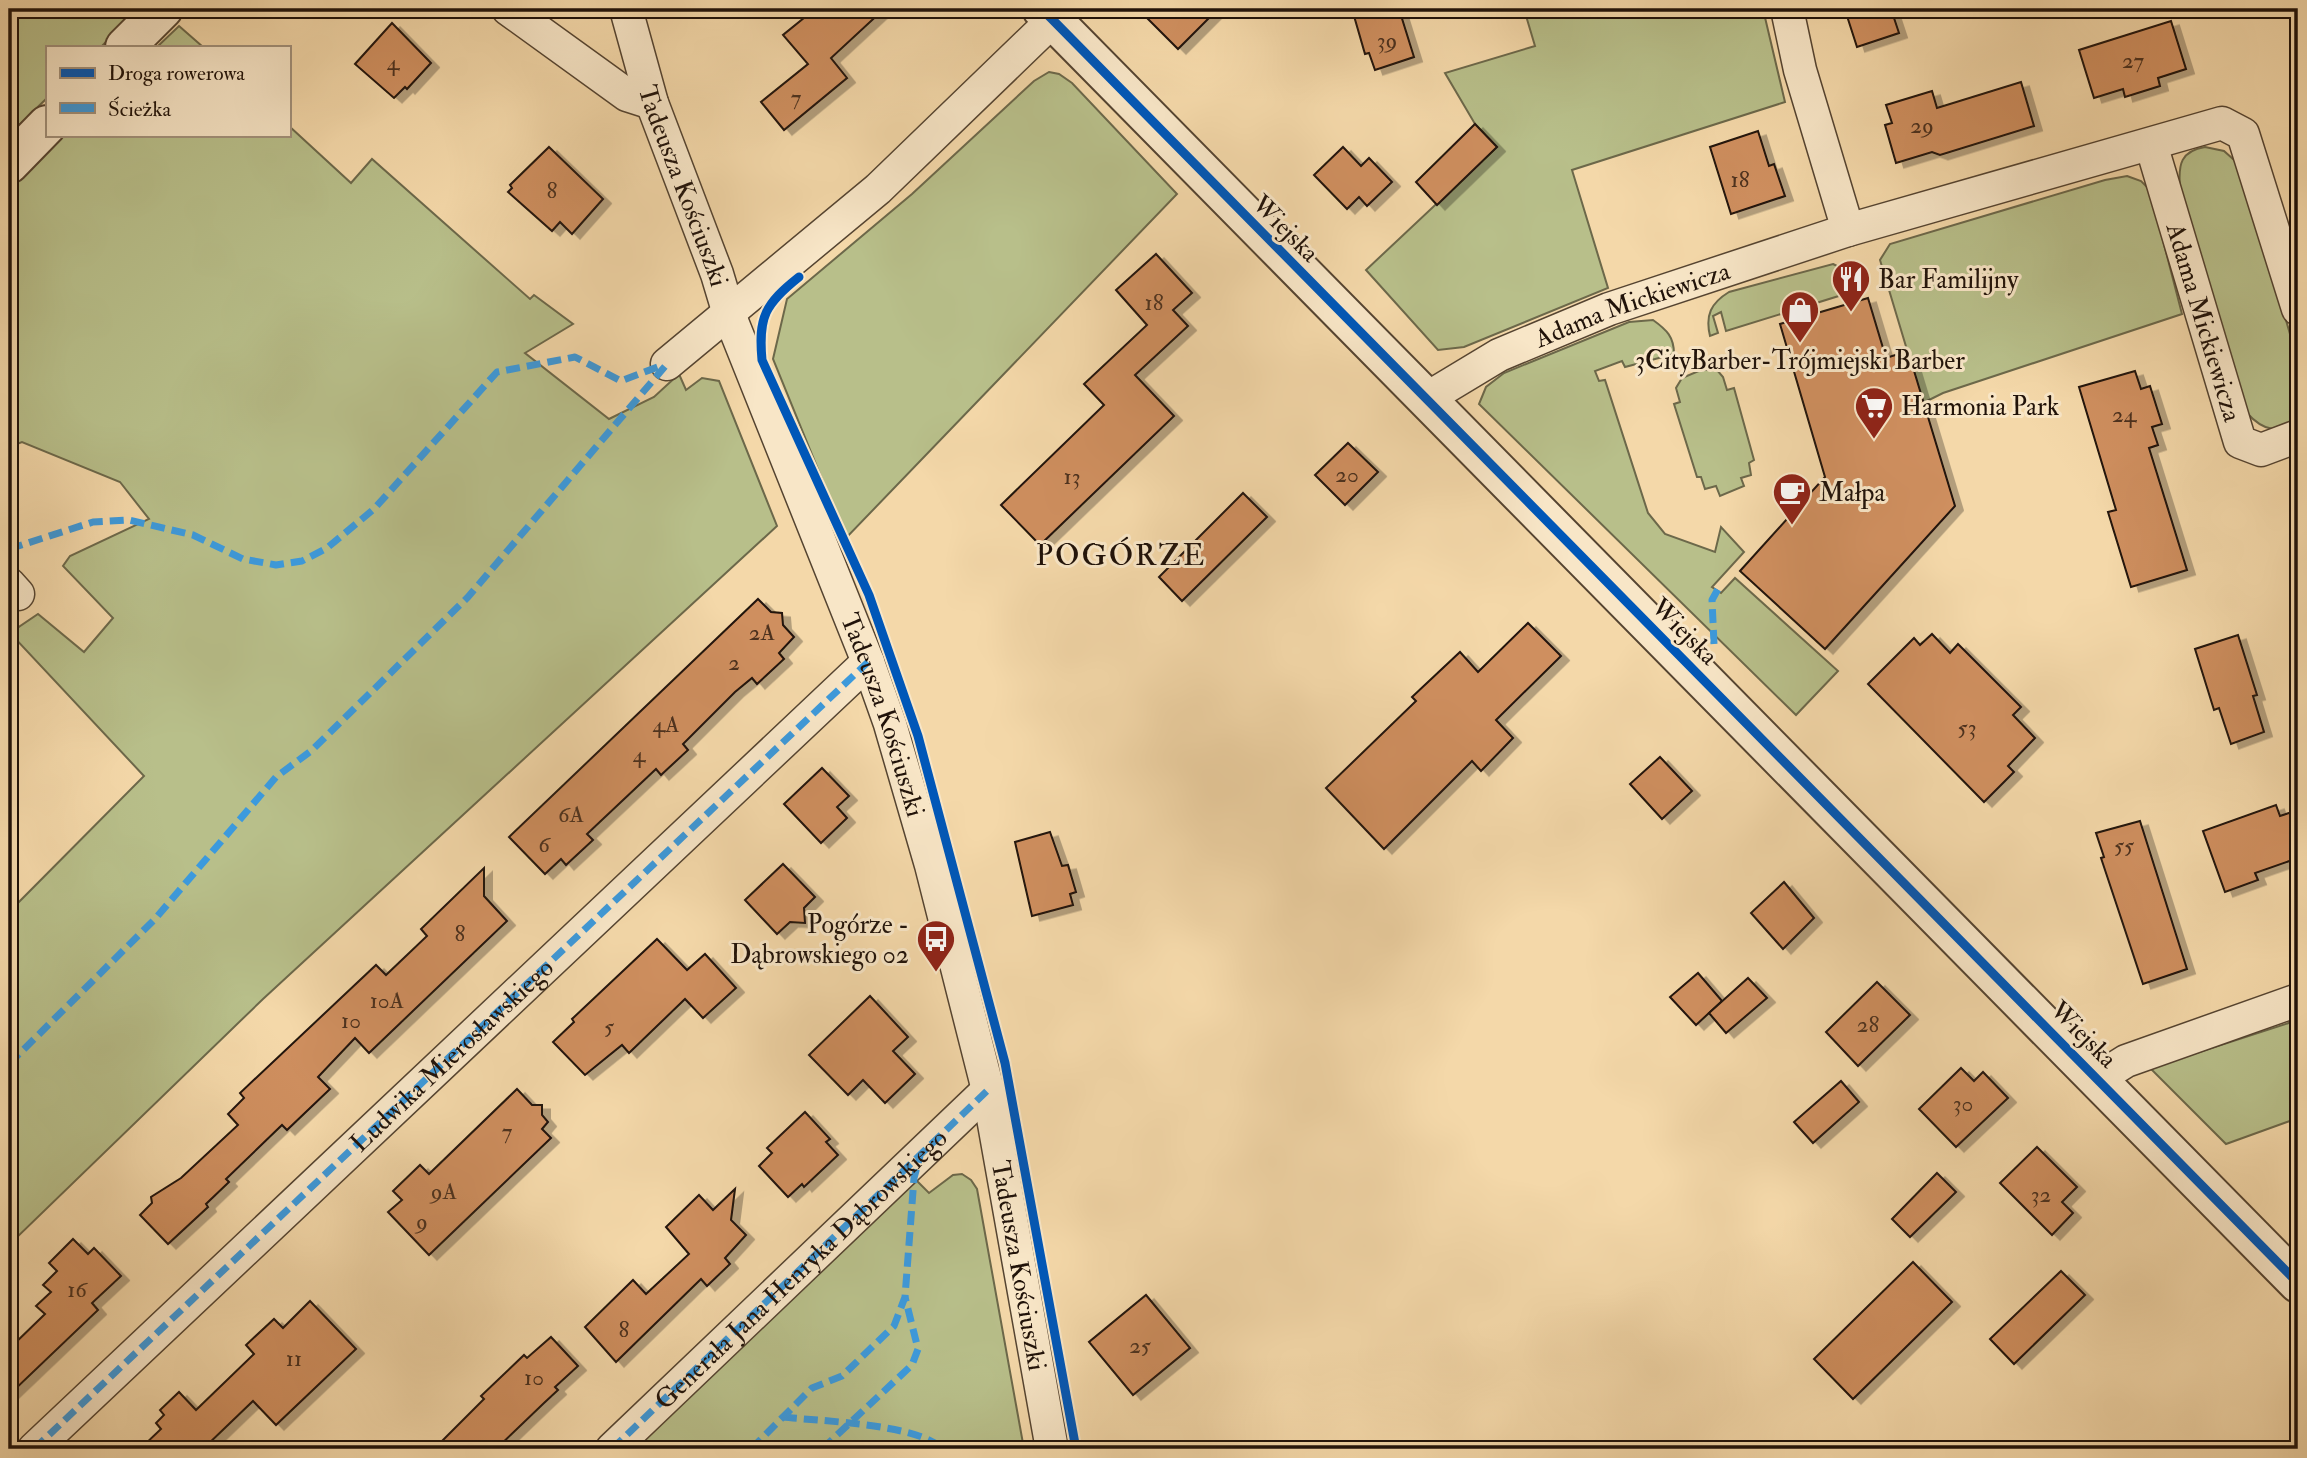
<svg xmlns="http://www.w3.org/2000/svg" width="2307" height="1458" font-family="'IM FELL Double Pica',serif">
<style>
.green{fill:#b8bf8a;stroke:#6c684a;stroke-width:2}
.building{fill:#cf8f5f;stroke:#201209;stroke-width:2;filter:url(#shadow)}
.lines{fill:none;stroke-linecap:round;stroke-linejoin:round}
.minor-casing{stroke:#554431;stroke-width:35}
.tertiary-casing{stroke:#554431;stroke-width:42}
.minor{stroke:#f8e6c7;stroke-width:32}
.tertiary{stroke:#f8e6c7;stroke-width:38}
.quiet{stroke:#3c9add;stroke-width:7;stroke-dasharray:14 7;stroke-linecap:butt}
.cycleway-casing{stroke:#f8e6c7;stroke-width:13}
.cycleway{stroke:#0057b8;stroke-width:9}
.labels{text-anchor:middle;stroke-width:6;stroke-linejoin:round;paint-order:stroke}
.number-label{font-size:23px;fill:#4c311e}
.street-label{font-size:26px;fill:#201209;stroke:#f8e6c7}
.poi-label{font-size:26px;fill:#201209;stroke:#f8e6c7;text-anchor:start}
.quarter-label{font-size:30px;letter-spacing:2px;fill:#201209;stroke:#f8e6c7}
</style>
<defs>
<filter id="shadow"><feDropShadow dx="8" dy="4.5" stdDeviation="0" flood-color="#0004"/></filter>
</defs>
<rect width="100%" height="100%" fill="#f4d8a9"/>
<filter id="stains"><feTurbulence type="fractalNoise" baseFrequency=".00286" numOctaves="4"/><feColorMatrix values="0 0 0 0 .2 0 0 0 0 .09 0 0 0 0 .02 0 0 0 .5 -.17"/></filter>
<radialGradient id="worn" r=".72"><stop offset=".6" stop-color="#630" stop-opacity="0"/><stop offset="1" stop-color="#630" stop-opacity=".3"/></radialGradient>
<g class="green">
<path d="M21 9H138L101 47H47V98L9 135V20Z"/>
<path d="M1524 9H1763L1785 102 1572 170 1608 288 1464 347 1438 350 1366 270 1497 147 1475 124 1445 73 1535 46Z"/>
<path d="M179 26 203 47H157Z"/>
<path d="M1049 72 1059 74 1072 83 1177 194 846 538 773 359 787 299 912 194 1034 81Z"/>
<path d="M289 126 351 183 372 159 530 299 534 295 573 324 525 353 609 419 654 397 679 374 686 390 702 378 719 381 777 526 263 999 9 1245V912L144 776 10 633 38 614 84 652 113 618 63 566 70 556 149 519 120 482 22 442 9 447V186L63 135H289Z"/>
<path d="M2205 147 2224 151 2242 167 2298 362V414C2281 437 2263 431 2246 412L2180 187C2178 164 2181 151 2205 147Z"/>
<path d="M2127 176 2141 181 2150 190 2182 314 1943 393 1923 403 1880 260 1890 244 2105 180Z"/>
<path d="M1833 264 1853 274 1858 290 1726 331 1721 312 1713 316 1718 333 1710 336C1705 315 1711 303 1729 292Z"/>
<path d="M1653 320C1667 330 1674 337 1674 354L1625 367 1622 361 1595 371 1599 381 1605 380 1648 513 1665 534 1715 552 1721 527 1744 552 1712 587 1721 593 1735 578 1838 671 1796 715 1479 404 1486 387 1504 373 1629 322Z"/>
<path d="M1701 370H1717L1723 377 1727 390 1734 388 1754 460 1749 463 1751 475 1741 478 1744 486 1720 496 1716 486 1705 489 1701 477H1697L1674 404 1680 402 1676 388 1682 378Z"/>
<path d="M2298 1020V1118L2226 1144 2150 1068Z"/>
<path d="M962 1174 971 1180 977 1189 1024 1449H630L914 1178 929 1193 953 1175Z"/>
</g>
<g class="building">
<path d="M815 9H884L831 58 847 78 784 130 761 102 808 64 783 35Z"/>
<path d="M1138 9H1218L1178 49Z"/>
<path d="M1352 9H1399L1414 57 1375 70 1369 53 1365 54Z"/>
<path d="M1869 9H1891L1899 33 1857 47 1847 16Z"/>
<path d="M2171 21 2186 69 2158 78 2160 86 2125 97 2123 89 2094 98 2079 50Z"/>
<path d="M392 23 431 63 407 89 405 87 394 98 355 64Z"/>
<path d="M2021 82 2034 126 1940 155 1932 152 1896 163 1885 125 1892 123 1886 105 1932 91 1937 108Z"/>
<path d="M1475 124 1497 147 1437 205 1416 182Z"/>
<path d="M1758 131 1769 166 1774 164 1785 196 1731 214 1710 147Z"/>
<path d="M549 147 603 199 572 234 560 222 552 231 508 192 512 188 510 185Z"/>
<path d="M1343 147 1361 166 1369 158 1392 182 1367 206 1359 197 1347 209 1314 175Z"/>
<path d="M1156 254 1192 293 1173 310 1188 326 1135 375 1174 416 1040 545 1001 505 1104 405 1084 384 1147 325 1116 290Z"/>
<path d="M1868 298 1886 358 1908 351 1955 506 1825 649 1740 571 1825 477 1780 324Z"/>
<path d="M2135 371 2141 389 2150 386 2162 424 2152 427 2158 445 2149 448 2187 570 2131 587 2108 512 2116 510 2079 387Z"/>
<path d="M1348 443 1378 472 1345 505 1315 475Z"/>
<path d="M1243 493 1267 517 1182 601 1159 577Z"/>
<path d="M758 599 771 612 782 613 783 625 794 637 779 653 784 659 757 684 752 678 735 692 683 744 688 750 661 775 656 769 587 834 593 840 566 865 561 859 545 874 509 837Z"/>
<path d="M1528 623 1561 656 1496 720 1513 738 1481 771 1472 761 1384 849 1326 788 1416 701 1412 697 1460 652 1478 672Z"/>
<path d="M1932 634 1950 653 1958 644 2021 707 2013 715 2035 738 2008 766 2014 772 1984 802 1868 684 1914 638 1920 645Z"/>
<path d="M2238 635 2257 695 2253 696 2264 732 2231 744 2219 708 2214 710 2195 649Z"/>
<path d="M1660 757 1692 791 1662 819 1630 784Z"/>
<path d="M822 768 849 796 837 807 847 818 821 843 784 804Z"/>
<path d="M2276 805 2280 816 2298 810V858L2255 873 2258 880 2225 892 2203 831Z"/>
<path d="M2140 821 2187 969 2143 984 2101 858 2104 857 2096 833Z"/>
<path d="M1050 832 1062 866 1068 865 1076 892 1070 894 1073 905 1032 916 1015 842Z"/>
<path d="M783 864 815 897 804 908 805 923 790 922 777 934 745 900Z"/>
<path d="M484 868V896L507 921 369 1053 355 1038 318 1077 330 1089 287 1130 282 1125 226 1179 229 1182 206 1204 208 1207 168 1244 140 1215 152 1203 151 1197 181 1178 238 1125 228 1114 244 1098 240 1093 376 965 386 975 427 936 421 929Z"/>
<path d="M1784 882 1814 918 1783 949 1751 913Z"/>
<path d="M657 939 687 970 705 954 736 988 703 1018 685 999 629 1053 622 1045 585 1075 553 1042 574 1022 572 1019Z"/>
<path d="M1698 973 1722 1001 1696 1025 1670 997Z"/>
<path d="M1748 978 1767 998 1726 1033 1709 1013Z"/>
<path d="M1877 982 1910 1015 1858 1066 1826 1032Z"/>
<path d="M870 996 908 1037 893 1051 915 1074 885 1103 863 1080 848 1095 809 1055Z"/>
<path d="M1961 1068 1974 1081 1983 1072 2008 1098 1956 1147 1919 1109Z"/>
<path d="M1841 1081 1859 1102 1813 1143 1794 1122Z"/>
<path d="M517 1089 532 1105H542V1115L548 1122 542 1129 551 1138 429 1255 388 1212 402 1200 393 1191 420 1165 429 1174Z"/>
<path d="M805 1112 830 1139 826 1142 838 1155 804 1187 802 1184 788 1197 759 1166 772 1153 767 1148Z"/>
<path d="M2037 1147 2077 1187 2062 1202 2073 1213 2052 1235 2000 1183Z"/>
<path d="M1937 1173 1956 1192 1910 1237 1892 1219Z"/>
<path d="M735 1189 731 1220 746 1235 725 1258 730 1264 707 1286 701 1279 616 1362 585 1327 633 1280 646 1294 689 1254 666 1227 699 1195 713 1210Z"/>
<path d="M73 1239 88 1254 94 1248 121 1276 92 1303 98 1310 9 1395V1349L45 1314 36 1306 51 1292 43 1285 57 1271 49 1263Z"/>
<path d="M1913 1262 1952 1302 1853 1399 1814 1359Z"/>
<path d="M2061 1271 2085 1295 2014 1364 1990 1339Z"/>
<path d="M1146 1295 1190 1348 1133 1395 1089 1342Z"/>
<path d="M310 1301 356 1349 276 1425 253 1401 203 1449H140L161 1429 156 1423 164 1415 160 1410 179 1392 196 1410 254 1354 246 1345 274 1319 283 1328Z"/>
<path d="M551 1337 578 1366 555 1387 558 1390 544 1403 496 1449H434L484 1399 481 1396 524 1355 527 1358Z"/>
</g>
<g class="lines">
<g class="minor-casing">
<g id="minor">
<path d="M508 9 627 95 652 103"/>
<path id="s1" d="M626 9 652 103 717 274 729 314 868 662 890 724 931 865 988 1090 1052 1449"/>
<path id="s2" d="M2151 144 2240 442 2261 450 2298 436"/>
<path d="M1848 230 2222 123 2243 134 2298 309"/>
<path d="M667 364 878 189 1052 21"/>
<path id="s3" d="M1426 399 1499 355 1609 309 1848 230 1800 70 1787 9"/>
<path d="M9 584 18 594"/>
<path d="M2099 1078 2126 1061 2298 1000"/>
<path d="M34 1449 868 662"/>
<path d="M612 1449 988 1090"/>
</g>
</g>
<g class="tertiary-casing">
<g id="tertiary">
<path d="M1042 9 2298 1283"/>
<path d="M125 47 163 9"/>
<path d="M9 164 47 125"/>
</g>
</g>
<use href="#minor" class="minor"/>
<use href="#tertiary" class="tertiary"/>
<g class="quiet">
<path d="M9 549 93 522 129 520 193 535 243 559 276 565 302 561 327 548 374 509 497 372 575 357 621 381 663 365"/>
<path d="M1714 644 1712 600 1718 589"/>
<path d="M9 1064 155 919 276 777 311 751 468 597 667 364"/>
<path d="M783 1417C818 1421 920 1424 942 1449"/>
<path id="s4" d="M34 1449 868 662"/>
<path id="s5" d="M612 1449 988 1090"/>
<path d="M751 1449 812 1388 842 1376 894 1326 905 1297 914 1178 920 1156"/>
<path d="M822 1449 912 1365 918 1349 905 1297"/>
</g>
<g class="cycleway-casing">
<g id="cycleway">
<path d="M1042 9 2298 1283"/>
<path d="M799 277C765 304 758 317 762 360L869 595 918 736 1005 1063 1076 1449"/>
</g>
</g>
<use href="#cycleway" class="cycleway"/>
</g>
<defs>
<g id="restaurant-pin" transform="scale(2.0125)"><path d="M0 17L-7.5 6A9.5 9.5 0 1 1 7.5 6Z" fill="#8f2418" stroke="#f8e6c7"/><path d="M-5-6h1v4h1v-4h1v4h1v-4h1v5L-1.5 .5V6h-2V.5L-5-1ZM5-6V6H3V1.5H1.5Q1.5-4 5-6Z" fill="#fff"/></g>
<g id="shop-pin" transform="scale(2.0125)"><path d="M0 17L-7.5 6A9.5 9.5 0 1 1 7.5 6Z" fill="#8f2418" stroke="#f8e6c7"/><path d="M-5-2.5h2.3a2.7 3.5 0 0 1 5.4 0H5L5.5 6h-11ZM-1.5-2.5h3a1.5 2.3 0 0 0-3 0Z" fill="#fff"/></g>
<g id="supermarket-pin" transform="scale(2.0125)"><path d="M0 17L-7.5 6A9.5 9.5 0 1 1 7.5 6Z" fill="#8f2418" stroke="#f8e6c7"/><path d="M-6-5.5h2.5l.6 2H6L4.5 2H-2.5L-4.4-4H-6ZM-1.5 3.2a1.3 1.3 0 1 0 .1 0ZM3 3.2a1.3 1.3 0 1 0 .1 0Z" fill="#fff"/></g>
<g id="cafe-pin" transform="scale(2.0125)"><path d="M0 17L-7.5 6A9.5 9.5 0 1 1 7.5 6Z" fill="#8f2418" stroke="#f8e6c7"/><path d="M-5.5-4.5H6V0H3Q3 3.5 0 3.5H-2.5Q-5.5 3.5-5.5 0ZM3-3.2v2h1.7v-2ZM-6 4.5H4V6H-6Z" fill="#fff"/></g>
<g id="bus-pin" transform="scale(2.0125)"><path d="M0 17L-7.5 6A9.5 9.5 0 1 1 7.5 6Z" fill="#8f2418" stroke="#f8e6c7"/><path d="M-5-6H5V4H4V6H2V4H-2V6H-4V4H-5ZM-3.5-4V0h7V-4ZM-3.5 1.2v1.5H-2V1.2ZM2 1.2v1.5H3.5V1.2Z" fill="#fff"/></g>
</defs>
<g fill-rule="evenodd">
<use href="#restaurant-pin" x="1851" y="279"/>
<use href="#shop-pin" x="1800" y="310"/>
<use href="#supermarket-pin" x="1874" y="406"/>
<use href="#cafe-pin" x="1792" y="492"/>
<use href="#bus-pin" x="936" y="939"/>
</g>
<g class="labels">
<g class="number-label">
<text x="1387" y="48">39</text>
<text x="2133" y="68">27</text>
<text x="393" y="70">4</text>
<text x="796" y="105">7</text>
<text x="1922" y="133">29</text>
<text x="1740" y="187">18</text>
<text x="552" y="198">8</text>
<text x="1154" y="310">18</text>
<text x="2124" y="422">24</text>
<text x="1347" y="482">20</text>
<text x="1072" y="484">13</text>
<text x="762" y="640">2A</text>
<text x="734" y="670">2</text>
<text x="666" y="732">4A</text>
<text x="1967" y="735">53</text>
<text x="639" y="762">4</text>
<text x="571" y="822">6A</text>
<text x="544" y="852">6</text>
<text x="2124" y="853">55</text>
<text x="460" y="941">8</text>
<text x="387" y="1008">10A</text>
<text x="351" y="1028">10</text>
<text x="1868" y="1032">28</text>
<text x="609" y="1034">5</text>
<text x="1963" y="1111">30</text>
<text x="507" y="1139">7</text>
<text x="444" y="1199">9A</text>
<text x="2041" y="1202">32</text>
<text x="422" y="1229">9</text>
<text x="77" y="1297">16</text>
<text x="624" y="1337">8</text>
<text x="1140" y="1353">25</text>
<text x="294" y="1366">11</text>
<text x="534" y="1385">10</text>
</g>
<g class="street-label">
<text dy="9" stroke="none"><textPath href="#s1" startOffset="186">Tadeusza Kościuszki</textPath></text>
<text transform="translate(1286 228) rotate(45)" y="9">Wiejska</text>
<text dy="9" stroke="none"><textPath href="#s3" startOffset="228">Adama Mickiewicza</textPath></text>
<text dy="9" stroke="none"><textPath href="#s2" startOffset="186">Adama Mickiewicza</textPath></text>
<text transform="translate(1685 631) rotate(45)" y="9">Wiejska</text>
<text dy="9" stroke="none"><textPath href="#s1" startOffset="752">Tadeusza Kościuszki</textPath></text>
<text transform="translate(2084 1034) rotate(45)" y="9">Wiejska</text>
<text dy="9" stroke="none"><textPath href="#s4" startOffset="574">Ludwika Mierosławskiego</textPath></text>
<text dy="9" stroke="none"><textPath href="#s1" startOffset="1320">Tadeusza Kościuszki</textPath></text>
<text dy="9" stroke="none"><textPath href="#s5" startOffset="261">Generała Jana Henryka Dąbrowskiego</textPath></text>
</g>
<g class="poi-label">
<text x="1878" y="288">Bar Familijny</text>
<text x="1800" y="369" text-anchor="middle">3CityBarber-Trójmiejski Barber</text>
<text x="1901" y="415">Harmonia Park</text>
<text x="1819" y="501">Małpa</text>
<text x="909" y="933" text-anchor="end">Pogórze -<tspan x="909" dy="30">Dąbrowskiego 02</tspan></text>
</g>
<g class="quarter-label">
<text x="1121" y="565">POGÓRZE</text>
</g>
</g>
<rect width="2307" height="1458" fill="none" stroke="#f4d8a9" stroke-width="35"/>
<rect x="10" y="10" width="2286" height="1437" fill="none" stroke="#201209" stroke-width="3.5"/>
<rect x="18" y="18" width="2272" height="1423" fill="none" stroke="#201209" stroke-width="2"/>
<rect x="46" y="46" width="245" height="91" fill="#f8e6c7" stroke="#a2917b" stroke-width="2"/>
<rect x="60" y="68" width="35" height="10" fill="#0057b8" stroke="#a2917b" stroke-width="2"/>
<text x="108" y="80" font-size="21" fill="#201209">Droga rowerowa</text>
<rect x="60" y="103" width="35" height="10" fill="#3c9add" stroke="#a2917b" stroke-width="2"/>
<text x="108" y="116" font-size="21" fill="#201209">Ścieżka</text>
<rect width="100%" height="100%" filter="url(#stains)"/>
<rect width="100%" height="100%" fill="url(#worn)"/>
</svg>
